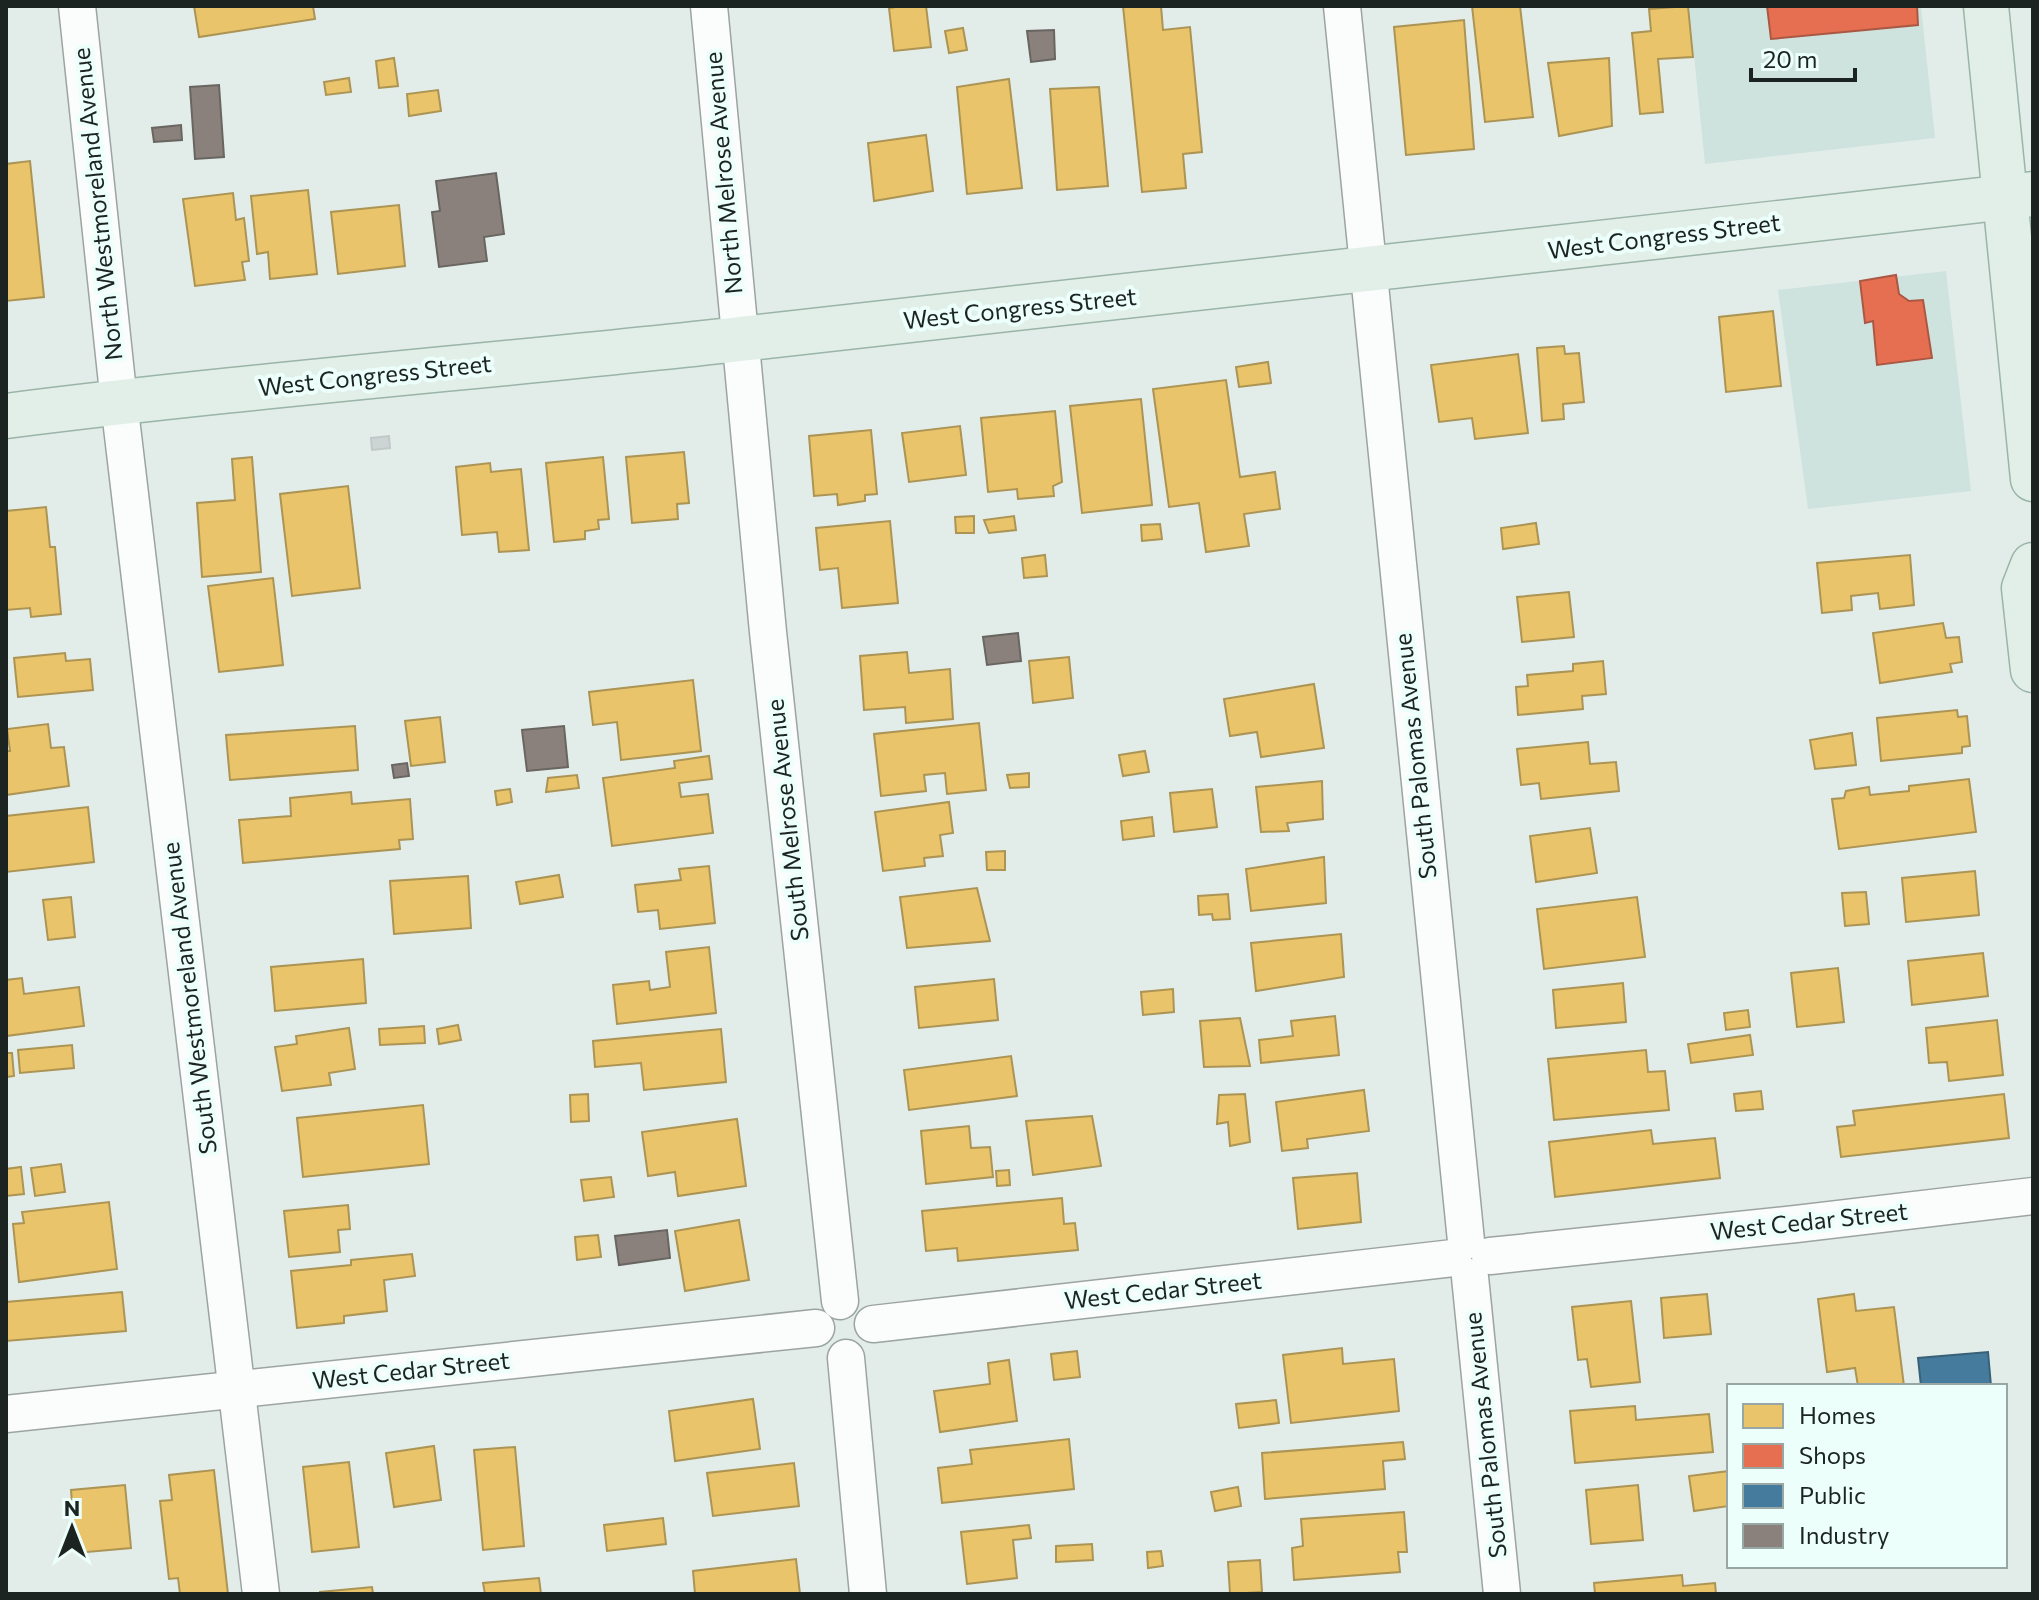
<svg xmlns="http://www.w3.org/2000/svg" width="2039" height="1600" font-family="Commissioner,sans-serif">
<style>
.built{fill:#cee3de}
.homes{fill:#e9c46a;stroke:#ac9454;stroke-width:2}
.shops{fill:#e76f51;stroke:#aa5843;stroke-width:2}
.public{fill:#457b9d;stroke:#396178;stroke-width:2}
.industry{fill:#8a817c;stroke:#696561;stroke-width:2}
.building{fill:#ccd5d4;stroke:#c0c9c8;stroke-width:2}
.lines{fill:none;stroke-linecap:round;stroke-linejoin:round}
.minor-casing{stroke:#9ca4a2;stroke-width:39}
.major-casing{stroke:#9ab4a8;stroke-width:47}
.minor{stroke:#fbfcfc;stroke-width:36}
.major{stroke:#e1efe8;stroke-width:44}
.labels{text-anchor:middle;stroke-width:8;stroke-linejoin:round;paint-order:stroke}
.street-label{font-size:24px;fill:#1c2422;stroke:#edfffb}
</style>
<rect width="100%" height="100%" fill="#e2edea"/>
<g class="built">
<path d="M1689 6H1921L1935 138 1705 164Z"/>
<path d="M1946 271 1971 491 1808 509 1778 290Z"/>
</g>
<g class="homes">
<path d="M194 6H313L315 19 199 37Z"/>
<path d="M902 6H926L931 47 894 51 889 8Z"/>
<path d="M1123 6H1161L1163 30 1190 27 1202 152 1183 154 1186 188 1142 192Z"/>
<path d="M1472 6H1520L1533 117 1485 122Z"/>
<path d="M1688 6 1693 57 1658 59 1663 112 1640 114 1632 33 1651 31 1649 9Z"/>
<path d="M1464 20 1474 149 1406 155 1394 27Z"/>
<path d="M963 28 967 50 949 53 945 31Z"/>
<path d="M394 58 398 86 379 88 376 61Z"/>
<path d="M1609 58 1612 126 1559 136 1548 63Z"/>
<path d="M349 78 351 92 326 95 324 82Z"/>
<path d="M1009 79 1022 188 967 194 957 87Z"/>
<path d="M1099 87 1108 186 1057 190 1050 89Z"/>
<path d="M438 90 441 111 409 116 407 94Z"/>
<path d="M926 135 933 191 874 201 868 143Z"/>
<path d="M30 161 44 297 6 301V164Z"/>
<path d="M308 190 317 274 270 279 268 252 257 254 251 196Z"/>
<path d="M233 193 236 220 244 218 249 261 242 262 245 280 195 286 183 199Z"/>
<path d="M399 205 405 266 338 274 331 212Z"/>
<path d="M1773 311 1781 386 1726 392 1719 317Z"/>
<path d="M1564 346 1565 354 1579 353 1584 402 1563 404 1564 419 1542 421 1537 348Z"/>
<path d="M1518 354 1528 433 1475 439 1472 418 1439 422 1431 365Z"/>
<path d="M1268 362 1271 383 1239 387 1236 367Z"/>
<path d="M1226 380 1240 477 1275 472 1280 509 1244 514 1249 546 1206 552 1199 503 1169 507 1153 389Z"/>
<path d="M1141 399 1152 505 1082 513 1070 406Z"/>
<path d="M1055 411 1062 482 1053 486 1054 496 1018 499 1017 489 988 492 981 418Z"/>
<path d="M960 426 966 475 909 482 902 433Z"/>
<path d="M871 430 877 494 865 495V501L838 505 837 494 814 496 809 436Z"/>
<path d="M684 452 689 503 677 504 678 519 632 523 626 457Z"/>
<path d="M252 457 261 572 202 577 197 503 235 500 232 459Z"/>
<path d="M603 457 609 519 598 520 599 529 585 531V539L554 542 546 463Z"/>
<path d="M490 463 491 472 521 469 529 550 499 552 497 532 462 535 456 467Z"/>
<path d="M348 486 360 588 292 596 280 494Z"/>
<path d="M46 507 50 547H55L61 614 31 617 30 608 6 610V511Z"/>
<path d="M974 516V533H956L955 517Z"/>
<path d="M1014 516 1016 530 989 533 984 520Z"/>
<path d="M890 521 898 603 842 608 838 568 820 570 816 528Z"/>
<path d="M1536 523 1539 544 1503 549 1501 528Z"/>
<path d="M1160 524 1162 539 1142 541 1141 525Z"/>
<path d="M1045 555 1047 576 1024 578 1022 558Z"/>
<path d="M1910 555 1914 605 1880 609 1878 593 1851 596 1852 610 1822 613 1817 563Z"/>
<path d="M273 578 283 665 219 672 208 586Z"/>
<path d="M1569 592 1574 637 1522 642 1517 597Z"/>
<path d="M1943 623 1946 638 1959 637 1962 662 1950 664 1952 672 1880 683 1873 633Z"/>
<path d="M907 652 909 673 950 669 953 719 906 723 905 707 864 710 860 656Z"/>
<path d="M65 653 66 661 90 659 93 690 18 697 14 658Z"/>
<path d="M1069 657 1073 698 1033 703 1029 661Z"/>
<path d="M1603 661 1606 694 1582 696 1583 709 1518 715 1516 687 1528 686 1527 675 1573 671V664Z"/>
<path d="M693 680 701 751 621 760 617 722 593 725 589 692Z"/>
<path d="M1314 684 1324 748 1261 757 1257 732 1230 736 1224 699Z"/>
<path d="M1957 710 1958 717 1967 716 1970 746 1962 747V753L1881 761 1877 718Z"/>
<path d="M440 717 445 762 411 766 405 721Z"/>
<path d="M979 723 986 790 947 794 945 773 924 775 926 791 881 796 874 734Z"/>
<path d="M48 724 51 748 64 747 69 786 6 795V751H10L7 729Z"/>
<path d="M355 726 358 770 230 780 226 735Z"/>
<path d="M1852 733 1856 765 1815 769 1810 740Z"/>
<path d="M1588 742 1590 764 1616 762 1619 791 1541 799 1539 783 1521 785 1517 749Z"/>
<path d="M1145 751 1149 772 1123 776 1119 755Z"/>
<path d="M709 756 712 779 679 783 681 797 708 794 713 833 612 846 603 778 675 768 674 761Z"/>
<path d="M1029 773V787L1010 788 1007 775Z"/>
<path d="M577 775 579 788 546 792 548 778Z"/>
<path d="M1969 779 1976 832 1839 849 1832 799 1844 798 1846 791 1869 787 1870 795 1909 791V786Z"/>
<path d="M1322 781 1323 819 1287 823 1289 831 1261 832 1256 787Z"/>
<path d="M510 789 512 802 497 805 495 791Z"/>
<path d="M1212 789 1217 827 1174 832 1170 793Z"/>
<path d="M351 792 352 804 410 799 413 839 399 840 400 849 243 863 239 820 291 816 290 798Z"/>
<path d="M949 802 953 833 940 835 943 856 924 858 925 866 883 871 875 812Z"/>
<path d="M88 807 94 862 6 872V816Z"/>
<path d="M1152 817 1154 836 1123 840 1121 821Z"/>
<path d="M1590 828 1597 873 1536 882 1530 836Z"/>
<path d="M1005 851V870H987L986 852Z"/>
<path d="M1324 857 1326 903 1251 911 1246 869Z"/>
<path d="M709 866 715 923 660 929 658 910 638 912 635 885 681 880 679 869Z"/>
<path d="M1975 871 1979 915 1906 922 1902 878Z"/>
<path d="M559 875 563 897 520 904 516 882Z"/>
<path d="M468 876 471 928 394 934 390 881Z"/>
<path d="M977 888 990 941 907 948 900 897Z"/>
<path d="M1866 892 1869 924 1845 926 1842 893Z"/>
<path d="M1228 894 1230 919 1213 920 1212 914 1199 915 1198 896Z"/>
<path d="M71 897 75 937 48 940 43 900Z"/>
<path d="M1637 897 1645 957 1544 969 1537 909Z"/>
<path d="M1341 934 1344 977 1256 991 1251 943Z"/>
<path d="M709 947 716 1013 617 1024 613 985 649 981 650 990 670 987 666 952Z"/>
<path d="M1983 953 1988 996 1912 1005 1908 961Z"/>
<path d="M363 959 366 1003 275 1011 271 967Z"/>
<path d="M1838 968 1844 1022 1797 1027 1791 973Z"/>
<path d="M22 978 24 994 79 987 84 1026 6 1036V980Z"/>
<path d="M994 979 998 1020 919 1028 915 987Z"/>
<path d="M1623 983 1626 1022 1556 1028 1553 990Z"/>
<path d="M1173 989 1174 1012 1143 1015 1141 992Z"/>
<path d="M1748 1010 1750 1027 1726 1030 1724 1013Z"/>
<path d="M1335 1016 1339 1055 1261 1063 1259 1040 1293 1036 1291 1021Z"/>
<path d="M1240 1018 1250 1066 1204 1067 1200 1021Z"/>
<path d="M1997 1020 2003 1075 1949 1081 1947 1062 1929 1063 1926 1028Z"/>
<path d="M458 1025 461 1040 439 1044 437 1029Z"/>
<path d="M424 1026 425 1043 380 1045 379 1029Z"/>
<path d="M349 1028 355 1069 329 1073 331 1085 282 1091 275 1047 297 1044 296 1036Z"/>
<path d="M721 1029 726 1082 644 1090 641 1063 595 1067 593 1041Z"/>
<path d="M1750 1035 1753 1055 1691 1063 1688 1044Z"/>
<path d="M72 1045 74 1068 20 1073 18 1050Z"/>
<path d="M1646 1050 1648 1072 1665 1071 1669 1110 1554 1120 1548 1059Z"/>
<path d="M6 1053H12L14 1076 6 1077Z"/>
<path d="M1011 1056 1017 1096 909 1110 904 1070Z"/>
<path d="M1364 1090 1369 1131 1307 1139 1308 1148 1282 1151 1276 1102Z"/>
<path d="M1761 1091 1763 1109 1736 1111 1734 1094Z"/>
<path d="M588 1094 589 1121 571 1122 570 1095Z"/>
<path d="M1245 1094 1250 1142 1230 1146 1228 1122 1217 1124 1219 1095Z"/>
<path d="M2004 1094 2009 1138 1841 1157 1837 1127 1855 1125 1853 1111Z"/>
<path d="M423 1105 429 1164 303 1177 297 1118Z"/>
<path d="M1092 1116 1101 1166 1033 1175 1026 1121Z"/>
<path d="M737 1119 746 1186 678 1196 675 1172 648 1176 642 1132Z"/>
<path d="M969 1126 971 1148 990 1147 993 1177 926 1184 921 1131Z"/>
<path d="M1651 1130 1653 1144 1715 1138 1720 1178 1555 1197 1549 1142Z"/>
<path d="M61 1164 65 1192 35 1196 31 1168Z"/>
<path d="M21 1167 24 1194 6 1196V1169Z"/>
<path d="M1009 1170 1010 1185 997 1186 996 1171Z"/>
<path d="M1357 1173 1361 1222 1298 1229 1293 1178Z"/>
<path d="M611 1177 614 1197 584 1201 581 1180Z"/>
<path d="M1062 1198 1064 1224 1075 1223 1078 1250 958 1261 957 1248 926 1251 922 1211Z"/>
<path d="M109 1202 117 1269 19 1282 13 1224 24 1223 22 1212Z"/>
<path d="M348 1205 350 1229 338 1230 340 1252 289 1257 284 1211Z"/>
<path d="M739 1220 749 1280 685 1291 675 1231Z"/>
<path d="M598 1235 601 1257 577 1260 575 1237Z"/>
<path d="M412 1254 415 1276 384 1280 387 1311 344 1316V1323L297 1328 291 1271 351 1265V1260Z"/>
<path d="M122 1292 126 1331 6 1341V1302Z"/>
<path d="M1707 1294 1711 1334 1664 1338 1661 1298Z"/>
<path d="M1854 1294 1856 1311 1894 1307 1904 1386H1858L1855 1368 1827 1372 1818 1299Z"/>
<path d="M1631 1301 1640 1382 1591 1387 1587 1359 1578 1360 1572 1307Z"/>
<path d="M1342 1348 1343 1364 1394 1359 1399 1411 1291 1423 1283 1355Z"/>
<path d="M1077 1351 1080 1377 1054 1380 1051 1354Z"/>
<path d="M1009 1360 1017 1421 940 1432 934 1391 990 1384 988 1363Z"/>
<path d="M753 1399 760 1449 675 1461 669 1411Z"/>
<path d="M1276 1400 1279 1423 1239 1428 1236 1404Z"/>
<path d="M1635 1406 1636 1420 1709 1414 1713 1452 1575 1463 1570 1411Z"/>
<path d="M1069 1439 1074 1489 942 1503 938 1468 972 1464 970 1450Z"/>
<path d="M1403 1442 1405 1459 1383 1461 1385 1489 1265 1499 1262 1453Z"/>
<path d="M434 1446 441 1500 394 1507 386 1453Z"/>
<path d="M515 1447 524 1546 483 1550 474 1450Z"/>
<path d="M349 1462 359 1547 312 1552 303 1467Z"/>
<path d="M794 1463 799 1506 713 1516 707 1473Z"/>
<path d="M214 1470 228 1594H180L178 1578 169 1579 160 1501 172 1500 169 1475Z"/>
<path d="M1729 1471V1506L1694 1511 1689 1476Z"/>
<path d="M125 1485 131 1548 76 1553 71 1490Z"/>
<path d="M1638 1485 1643 1540 1591 1544 1586 1490Z"/>
<path d="M1238 1487 1241 1506 1215 1511 1211 1492Z"/>
<path d="M1404 1512 1407 1552H1398L1400 1572 1294 1580 1292 1548 1303 1546 1301 1519Z"/>
<path d="M663 1518 666 1544 607 1551 604 1525Z"/>
<path d="M1029 1525 1031 1538 1013 1540 1017 1578 967 1584 961 1532Z"/>
<path d="M1092 1544 1093 1560 1056 1562V1546Z"/>
<path d="M1161 1551 1163 1566 1148 1568 1147 1552Z"/>
<path d="M796 1559 800 1594H695L693 1571Z"/>
<path d="M1260 1560 1262 1592 1230 1594 1228 1562Z"/>
<path d="M1682 1575 1683 1586 1715 1583 1716 1594H1595L1594 1583Z"/>
<path d="M539 1578 541 1594H485L483 1583Z"/>
<path d="M372 1587 373 1594H320V1592Z"/>
</g>
<g class="shops">
<path d="M1767 6H1917L1918 25 1771 39Z"/>
<path d="M1896 275 1899 294 1909 301 1923 300 1932 358 1877 365 1873 321 1865 323 1860 281Z"/>
</g>
<path class="public" d="M1988 1352 1991 1386H1921L1918 1358Z"/>
<g class="industry">
<path d="M1054 30 1055 59 1031 62 1027 31Z"/>
<path d="M219 85 224 157 195 159 190 87Z"/>
<path d="M181 125 182 140 154 142 152 128Z"/>
<path d="M496 173 504 234 484 237 487 261 439 267 432 212 440 211 436 181Z"/>
<path d="M1018 633 1021 661 987 665 983 637Z"/>
<path d="M564 726 568 767 527 771 522 730Z"/>
<path d="M407 763 409 776 394 778 392 765Z"/>
<path d="M667 1230 670 1258 619 1265 615 1236Z"/>
</g>
<path class="building" d="M389 436 390 448 372 450 371 438Z"/>
<g class="lines">
<g class="minor-casing">
<g id="minor">
<path d="M77 6 119 402 261 1594"/>
<path d="M709 6 768 632 840 1301"/>
<path d="M1342 6 1466 1241"/>
<path d="M1490 1256 1796 1224 2033 1196"/>
<path d="M1470 1277 1502 1594"/>
<path d="M873 1324 1453 1258"/>
<path d="M846 1358 868 1594"/>
<path d="M6 1414 816 1328"/>
</g>
</g>
<g class="major-casing">
<g id="major">
<path d="M1986 6 2033 479"/>
<path d="M6 416C250 385 495 366 740 339 1171 293 1602 243 2033 194"/>
<path d="M2033 565 2024 588 2033 670"/>
</g>
</g>
<use href="#minor" class="minor"/>
<use href="#major" class="major"/>
</g>
<g class="labels">
<g class="street-label">
<text transform="translate(724 173) rotate(-95)" y="8">North Melrose Avenue</text>
<text transform="translate(98 204) rotate(-96)" y="8">North Westmoreland Avenue</text>
<text transform="translate(1664 237) rotate(-7)" y="8">West Congress Street</text>
<text transform="translate(1020 309) rotate(-6)" y="8">West Congress Street</text>
<text transform="translate(375 376) rotate(-6)" y="8">West Congress Street</text>
<text transform="translate(1416 756) rotate(-96)" y="8">South Palomas Avenue</text>
<text transform="translate(788 820) rotate(-96)" y="8">South Melrose Avenue</text>
<text transform="translate(190 998) rotate(-97)" y="8">South Westmoreland Avenue</text>
<text transform="translate(1809 1222) rotate(-6)" y="8">West Cedar Street</text>
<text transform="translate(1163 1291) rotate(-6)" y="8">West Cedar Street</text>
<text transform="translate(411 1371) rotate(-6)" y="8">West Cedar Street</text>
<text transform="translate(1486 1435) rotate(-96)" y="8">South Palomas Avenue</text>
</g>
</g>
<rect width="2039" height="1600" fill="none" stroke="#1c2422" stroke-width="16"/>
<rect x="1727" y="1384" width="280" height="184" fill="#edfffb" stroke="#99a7a4" stroke-width="2"/>
<rect x="1743" y="1404" width="40" height="24" fill="#e9c46a" stroke="#99a7a4" stroke-width="2"/>
<text x="1799" y="1424" font-size="24" fill="#1c2422">Homes</text>
<rect x="1743" y="1444" width="40" height="24" fill="#e76f51" stroke="#99a7a4" stroke-width="2"/>
<text x="1799" y="1464" font-size="24" fill="#1c2422">Shops</text>
<rect x="1743" y="1484" width="40" height="24" fill="#457b9d" stroke="#99a7a4" stroke-width="2"/>
<text x="1799" y="1504" font-size="24" fill="#1c2422">Public</text>
<rect x="1743" y="1524" width="40" height="24" fill="#8a817c" stroke="#99a7a4" stroke-width="2"/>
<text x="1799" y="1544" font-size="24" fill="#1c2422">Industry</text>
<g transform="translate(72 1528)" stroke="#edfffb" stroke-width="6" paint-order="stroke">
<path d="M0-6L14 30L0 20L-14 30Z" fill="#1c2422"/>
<text y="-12" font-size="22" font-weight="bold" text-anchor="middle" fill="#1c2422">N</text>
</g>
<path d="M1751 68v12h104v-12" fill="none" stroke="#1c2422" stroke-width="4"/>
<text x="1763" y="68" font-size="24" fill="#1c2422" stroke="#edfffb" stroke-width="6" paint-order="stroke">20 m</text>
</svg>
